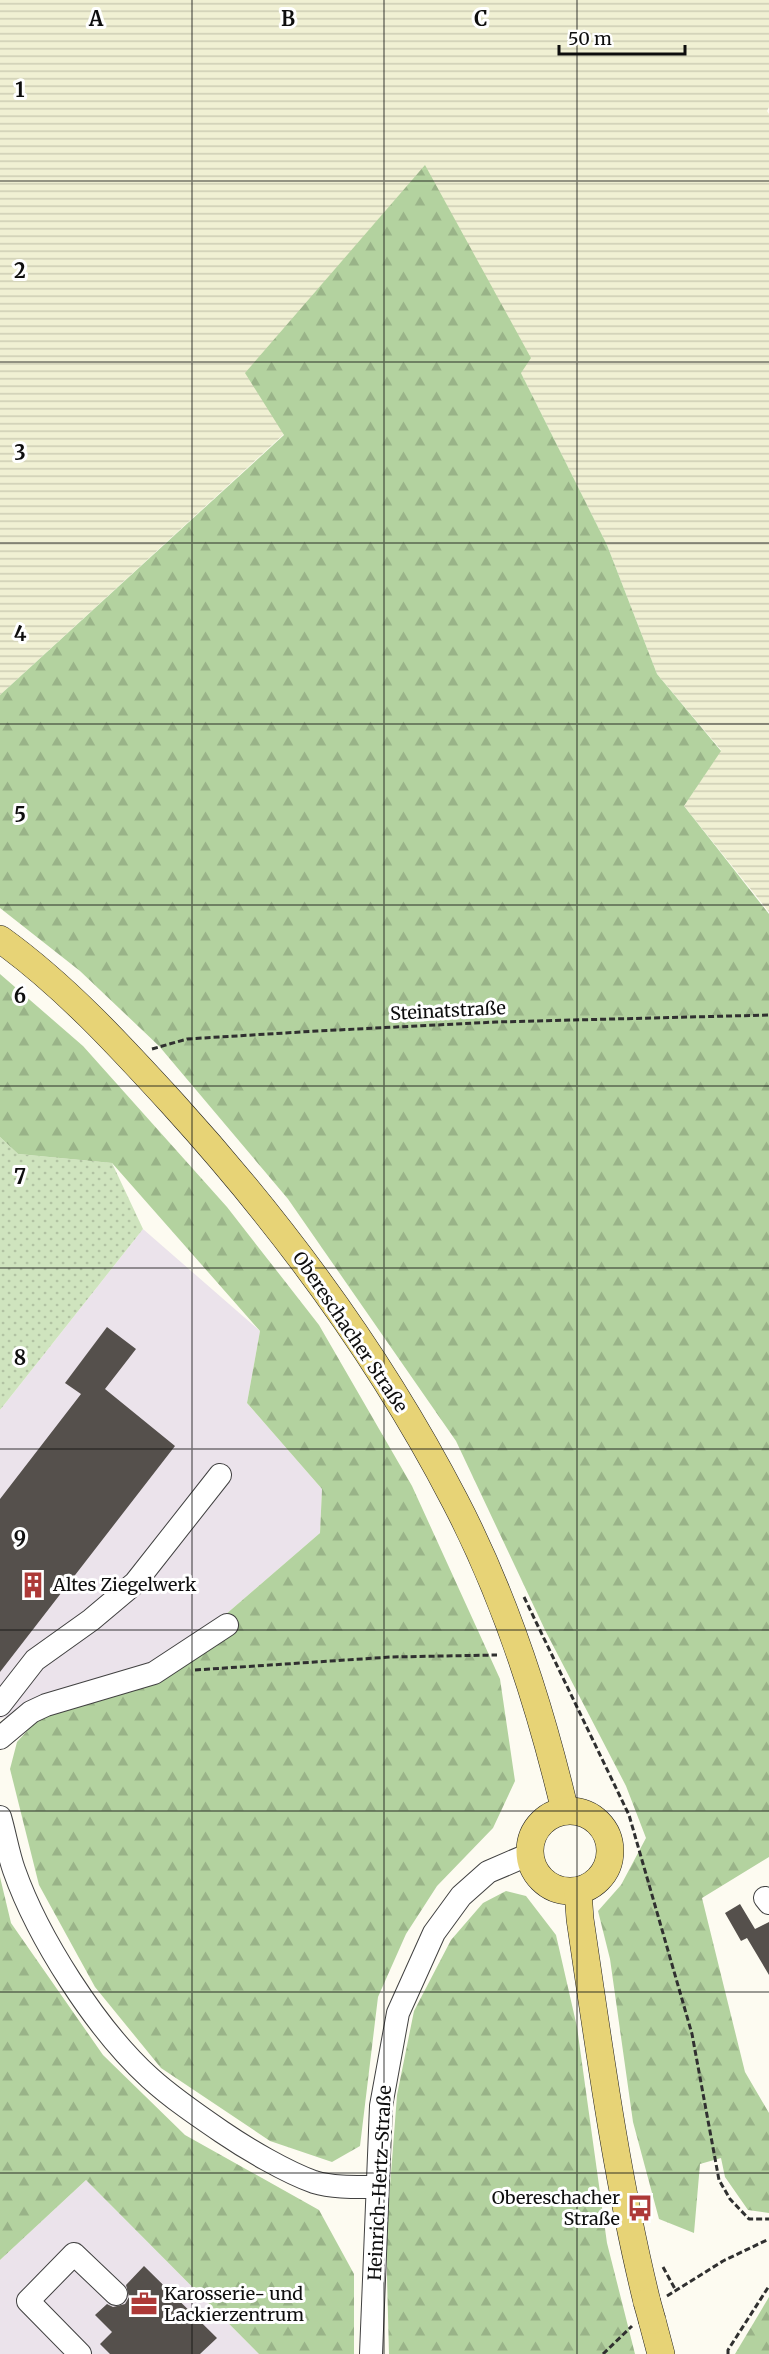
<svg xmlns="http://www.w3.org/2000/svg" width="769" height="2354" font-family="Merriweather,serif">
<style>
.industrial{fill:#ebe3eb}
.farmland{fill:url(#farmland-rules)}
.grass{fill:url(#grass-dots)}
.forest{fill:url(#forest-firs)}
.building{fill:#55504c}
.lines{fill:none;stroke-linecap:round;stroke-linejoin:round}
.minor-casing{stroke:#414141;stroke-width:24}
.major-casing{stroke:#1f1f1f;stroke-width:28}
.path{stroke:#303030;stroke-width:3;stroke-dasharray:6 3;stroke-linecap:butt}
.minor{stroke:#fff;stroke-width:22}
.major{stroke:#e7d376;stroke-width:27}
.major-bridge-casing{stroke:#1f1f1f;stroke-width:28;stroke-linecap:butt}
.major-bridge{stroke:#e7d376;stroke-width:27}
.grid{fill:none;stroke:#0e0e0e;stroke-width:1.5;stroke-opacity:0.55}
.labels{text-anchor:middle;stroke-width:6;stroke-linejoin:round;paint-order:stroke}
.street-label{font-size:18px;fill:#0e0e0e;stroke:#fff}
.poi-label{font-size:18px;fill:#0e0e0e;stroke:#fff;text-anchor:start}
.grid-label{font-size:20px;text-anchor:middle;font-weight:bold;fill:#0e0e0e;stroke:#fff;stroke-width:6;stroke-linejoin:round;paint-order:stroke}
</style>
<defs>
<pattern id="farmland-rules" width="6" height="5" patternUnits="userSpaceOnUse" patternTransform="scale(1.5)"><rect width="6" height="5" fill="#f0f0d3"/><path d="M0 2.5h6" fill="none" stroke="#cdcdb4"/></pattern>
<pattern id="grass-dots" width="8" height="8" patternUnits="userSpaceOnUse" patternTransform="scale(1.5)"><rect width="8" height="8" fill="#cfe4be"/><path d="M2 2h.1M6 6h.1" fill="none" stroke="#b1c2a2" stroke-width="1.8" stroke-linecap="round"/></pattern>
<pattern id="forest-firs" width="22" height="20" patternUnits="userSpaceOnUse" patternTransform="scale(1.5)"><rect width="22" height="20" fill="#b3d29f"/><path d="M5 1l3.5 6h-7zM16 11l3.5 6h-7z" fill="#99b388"/></pattern>
</defs>
<rect width="100%" height="100%" fill="#fdfbf1"/>
<g class="industrial">
<path d="M143 1229 260 1331 247 1403 322 1489 320 1533 204 1633 152 1668 0 1719V1410Z"/>
<path d="M86 2180 259 2354H0V2260Z"/>
</g>
<path class="farmland" d="M0 0H769V107L767 111 769 114V912L684 806 721 750 657 674 607 545 521 373 284 434 0 695Z"/>
<path class="grass" d="M0 1137 18 1154 112 1163 143 1229 0 1410Z"/>
<g class="forest">
<path d="M425 165 531 358 521 373 607 545 657 674 721 751 684 806 769 914V1857L702 1898 745 2072 769 2113V2213L748 2210 725 2177 721 2158 700 2164 694 2233 659 2219 633 2122 610 1959 598 1911 621 1885 646 1838 626 1786 546 1632 456 1441 288 1199 159 1046 80 971 0 908V695L284 435 245 373Z"/>
<path d="M0 974 83 1046 227 1207 319 1325 412 1486 500 1679 515 1781 493 1828 437 1886 406 1934 378 1997 360 2146 332 2162 270 2141 161 2068 95 1987 39 1885 10 1769 17 1742 44 1712 152 1678 320 1533 322 1489 247 1403 260 1331 112 1163 18 1154 0 1137Z"/>
<path d="M0 1877 11 1923 103 2055 185 2135 319 2210 354 2274V2354H259L86 2180 0 2260Z"/>
<path d="M506 1891 526 1896 556 1935 577 2027 607 2243 635 2354H389L386 2239 397 2095 414 2011 451 1940 483 1903Z"/>
<path d="M769 2297V2354H735Z"/>
</g>
<g class="building">
<path d="M107 1327 136 1349 105 1389 175 1446 0 1672V1499L81 1394 65 1383Z"/>
<path d="M740 1904 755 1929 769 1922V1975L747 1938 741 1941 725 1913Z"/>
<path d="M144 2266 217 2338 200 2354H110L100 2344 112 2332 95 2315 107 2304 113 2307 125 2304 129 2297 126 2285Z"/>
</g>
<g class="lines">
<g class="minor-casing">
<g id="minor">
<path d="M0 1705 35 1660 91 1620 135 1583 220 1475"/>
<path d="M0 1738 31 1712 46 1705 154 1673 227 1625"/>
<path d="M0 1817C5 1834 8 1853 14 1870 38 1938 96 2029 150 2078 172 2098 197 2115 222 2132 247 2149 286 2172 314 2182 334 2188 357 2187 377 2187"/>
<path d="M765 1898 769 1903"/>
<path d="M80 2354 28 2301 74 2254 116 2294"/>
<path d="M371 2354 381 2106 398 2013 434 1933 461 1896 488 1872 530 1854"/>
</g>
</g>
<g class="major-casing">
<g id="major">
<path d="M0 939C64 985 119 1045 173 1104 282 1224 380 1356 455 1501 505 1597 540 1705 565 1811"/>
<circle cx="570" cy="1851" r="40"/>
<path d="M578 1891 580 1919C599 2047 616 2176 647 2302"/>
<path d="M652 2320 661 2354"/>
</g>
</g>
<g class="path">
<path d="M152 1049 187 1039 317 1031 496 1022 769 1015"/>
<path d="M524 1597 629 1815 692 2034 719 2180 730 2199 749 2219H769"/>
<path d="M195 1670 391 1657 497 1655"/>
<path d="M663 2267 675 2289"/>
<path d="M667 2296 723 2261 769 2239"/>
<path d="M603 2354 632 2326"/>
<path d="M728 2354V2350L769 2286"/>
</g>
<use href="#minor" class="minor"/>
<use href="#major" class="major"/>
<g class="major-bridge-casing">
<path id="major-bridge" d="M647 2302 652 2320"/>
</g>
<use href="#major-bridge" class="major-bridge"/>
</g>
<path class="grid" d="M192 0V2354M384 0V2354M577 0V2354M0 181H769M0 362H769M0 543H769M0 724H769M0 905H769M0 1086H769M0 1268H769M0 1449H769M0 1630H769M0 1811H769M0 1992H769M0 2173H769"/>
<defs>
<g id="building-bare" transform="scale(2.07)"><path d="M-4-6H4V6H1V3H-1V6H-4ZM-2.5-4.3h1.7v1.8h-1.7ZM.8-4.3h1.7v1.8H.8ZM-2.5-1h1.7V.8h-1.7ZM.8-1h1.7V.8H.8Z" fill="#ad3937" stroke="#fff" stroke-width="2.5" paint-order="stroke"/></g>
<g id="bus-bare" transform="scale(2.07)"><path d="M-5-6H5V4H4V6H2V4H-2V6H-4V4H-5ZM-3.5-4V0h7V-4ZM-3.5 1.2v1.5H-2V1.2ZM2 1.2v1.5H3.5V1.2Z" fill="#ad3937" stroke="#fff" stroke-width="2.5" paint-order="stroke"/></g>
<g id="office-bare" transform="scale(2.07)"><path d="M-6-3h4V-5.5h4V-3h4V5H-6ZM-1-4.5V-3h2v-1.5ZM-6 0V1H6V0Z" fill="#ad3937" stroke="#fff" stroke-width="2.5" paint-order="stroke"/></g>
</defs>
<g fill-rule="evenodd">
<use href="#building-bare" x="33" y="1585"/>
<use href="#bus-bare" x="640" y="2208"/>
<use href="#office-bare" x="144" y="2304"/>
</g>
<g class="labels">
<g class="street-label">
<text transform="translate(448 1011) rotate(-3)" y="6">Steinatstraße</text>
<text transform="translate(350 1332) rotate(56)" y="6">Obereschacher Straße</text>
<text transform="translate(380 2183) rotate(-87)" y="6">Heinrich-Hertz-Straße</text>
</g>
<g class="poi-label">
<text x="53" y="1591">Altes Ziegelwerk</text>
<text x="620" y="2204" text-anchor="end">Obereschacher<tspan x="620" dy="21">Straße</tspan></text>
<text x="164" y="2300">Karosserie- und<tspan x="164" dy="21">Lackierzentrum</tspan></text>
</g>
</g>
<g class="grid-label">
<text x="96" y="26">A</text>
<text x="288" y="26">B</text>
<text x="481" y="26">C</text>
<text x="20" y="97">1</text>
<text x="20" y="278">2</text>
<text x="20" y="460">3</text>
<text x="20" y="641">4</text>
<text x="20" y="822">5</text>
<text x="20" y="1003">6</text>
<text x="20" y="1184">7</text>
<text x="20" y="1365">8</text>
<text x="20" y="1546">9</text>
</g>
<path d="M559 45v9h126v-9" fill="none" stroke="#0e0e0e" stroke-width="3"/>
<text x="568" y="45" font-size="18" fill="#0e0e0e" stroke="#ffffff" stroke-width="4.5" paint-order="stroke">50 m</text>
</svg>
